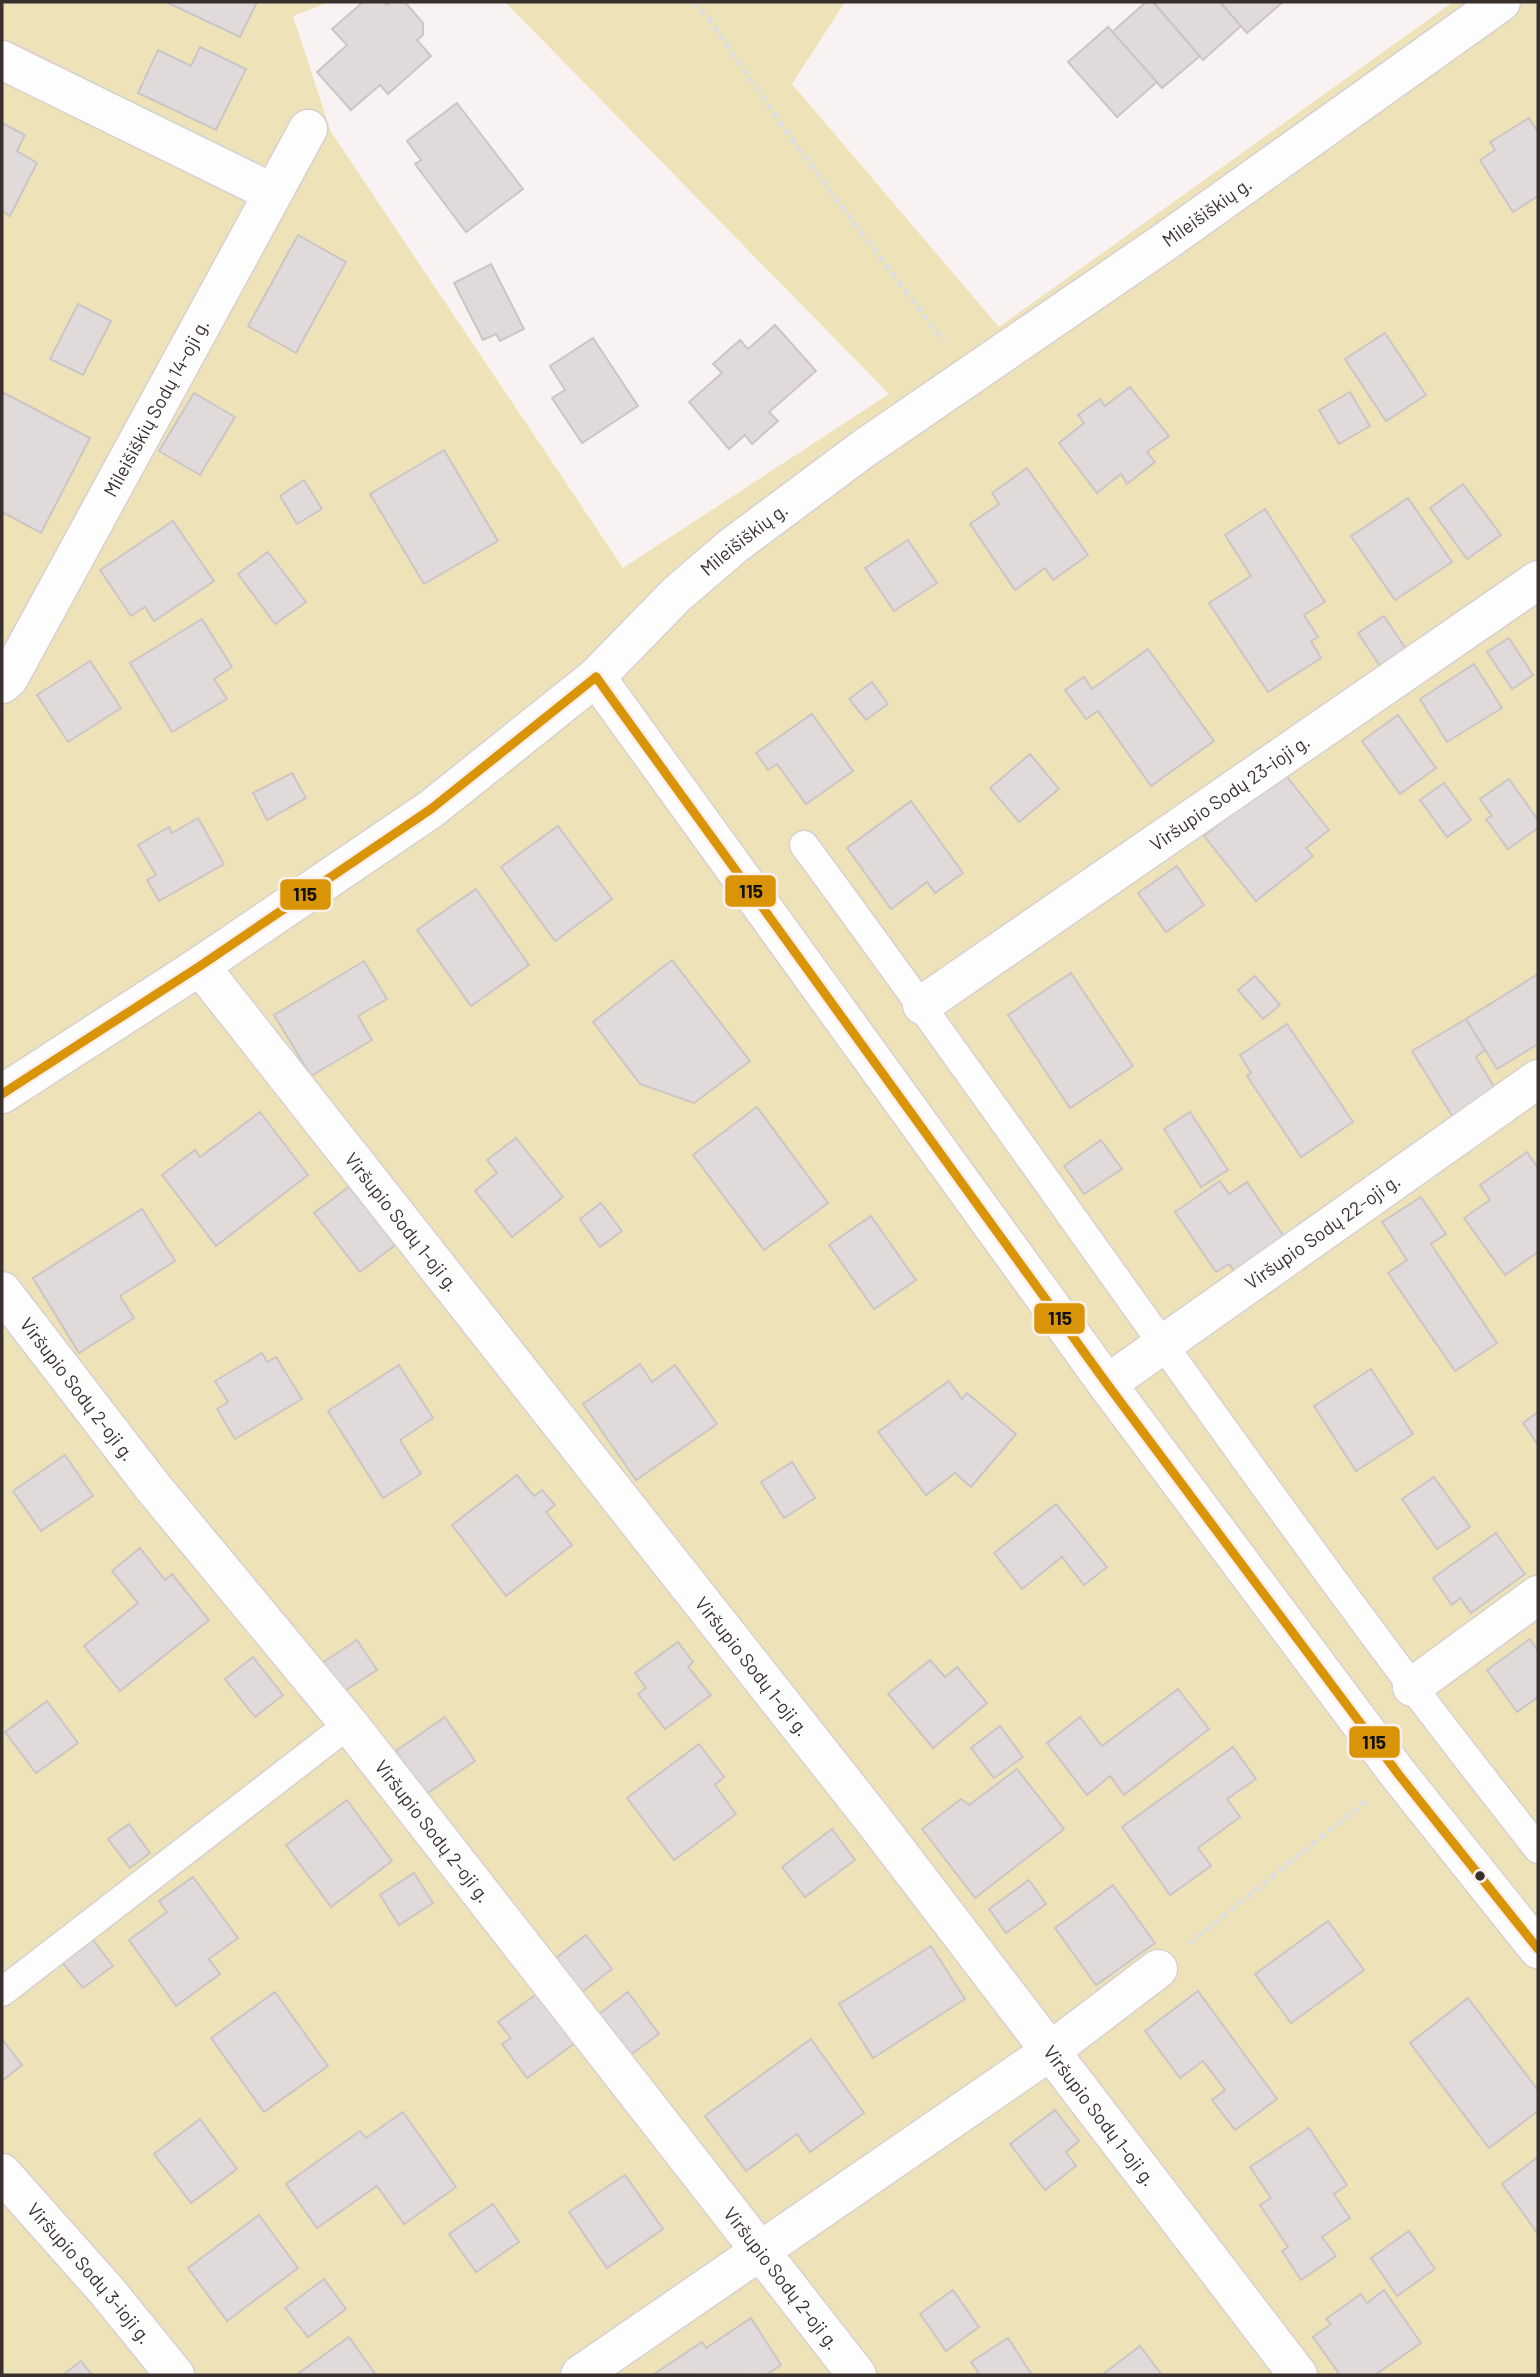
<svg xmlns="http://www.w3.org/2000/svg" width="1540" height="2377" font-family="Barlow,sans-serif">
<style>
.green{fill:#eee3b8}
.building{fill:#e1dada;stroke:#ccc5c5;stroke-width:2}
.lines{fill:none;stroke-linecap:round;stroke-linejoin:round}
.service-casing{stroke:#d7d0ce;stroke-width:31}
.minor-casing{stroke:#d7d0ce;stroke-width:41}
.path{stroke:#dfdede;stroke-width:4.5;stroke-dasharray:7 3.5;stroke-linecap:butt}
.service{stroke:#fefdfd;stroke-width:28}
.minor{stroke:#fefdfd;stroke-width:38}
.bus-1-casing{stroke:#fcf1ee;stroke-width:14}
.bus-1{stroke:#da9407;stroke-width:9}
.bus-dot{fill:#392f2c;stroke:#fcf1ee;stroke-width:2.5}
.labels{text-anchor:middle;stroke-width:6;stroke-linejoin:round;paint-order:stroke}
.street-label{font-size:19px;fill:#392f2c;stroke:#fcf1ee}
.line-badge{stroke:#fcf1ee;stroke-width:2.5}
.pale-badge-label{font-size:19px;text-anchor:middle;font-weight:bold;fill:#111}
</style>
<rect width="100%" height="100%" fill="#f8f3f2"/>
<path class="green" d="M2 2H330L293 16 331 132 623 568 889 394 505 2H845L792 84 999 327 1453 2H1538V2375H2Z"/>
<g class="building">
<path d="M166 2H257L240 37Z"/>
<path d="M363 2H384L387 5 390 2H405L423 23V35L417 40 431 56 388 94 380 85 351 110 317 72 347 45 332 29Z"/>
<path d="M1146 2H1153L1200 56 1162 88 1112 32Z"/>
<path d="M1157 2H1220L1241 26 1203 60 1155 4Z"/>
<path d="M1220 2H1283L1247 33Z"/>
<path d="M1108 27 1157 82 1117 117 1068 62Z"/>
<path d="M200 47 246 69 216 130 138 93 158 50 191 66Z"/>
<path d="M457 103 523 189 466 232 415 164 421 160 407 141Z"/>
<path d="M1529 118 1538 132V196L1513 212 1480 160 1495 150 1490 142Z"/>
<path d="M2 123 25 135 17 151 37 163 10 216 2 211Z"/>
<path d="M298 235 346 262 296 353 248 326Z"/>
<path d="M491 264 524 329 500 341 496 334 483 340 454 283Z"/>
<path d="M78 304 111 321 83 375 50 359Z"/>
<path d="M775 325 816 371 769 412 778 421 752 444 745 435 729 449 689 402 722 373 713 364 740 340 748 349Z"/>
<path d="M1385 333 1426 395 1386 421 1345 359Z"/>
<path d="M593 338 638 406 582 443 552 398 565 390 550 366Z"/>
<path d="M1130 387 1169 436 1147 452 1155 462 1127 484 1121 474 1097 493 1059 443 1084 423 1078 415 1100 399 1105 406Z"/>
<path d="M2 392 90 438 41 533 2 512Z"/>
<path d="M1350 392 1370 426 1339 444 1319 410Z"/>
<path d="M194 393 235 417 200 475 159 451Z"/>
<path d="M444 450 498 541 424 584 370 494Z"/>
<path d="M1027 468 1088 555 1053 580 1045 568 1015 590 970 524 999 504 992 493Z"/>
<path d="M304 480 322 509 297 524 280 496Z"/>
<path d="M1463 484 1501 535 1467 559 1430 508Z"/>
<path d="M1408 498 1452 562 1395 600 1351 536Z"/>
<path d="M1265 509 1325 602 1304 615 1318 637 1311 641 1321 658 1268 692 1209 603 1251 576 1225 535Z"/>
<path d="M173 521 214 581 154 621 145 607 131 616 100 570Z"/>
<path d="M908 540 937 583 894 611 865 568Z"/>
<path d="M268 552 306 602 275 624 238 574Z"/>
<path d="M1384 616 1406 649 1380 666 1358 633Z"/>
<path d="M202 619 232 667 214 679 227 699 172 732 130 663Z"/>
<path d="M1509 638 1533 675 1512 689 1487 652Z"/>
<path d="M1148 649 1214 741 1151 786 1098 711 1086 719 1065 690 1084 677 1092 689Z"/>
<path d="M90 661 121 708 68 742 37 695Z"/>
<path d="M1474 664 1502 708 1447 742 1420 699Z"/>
<path d="M872 682 888 704 866 720 849 699Z"/>
<path d="M812 714 853 771 806 804 777 764 768 770 756 753Z"/>
<path d="M1398 715 1436 768 1400 794 1362 741Z"/>
<path d="M1030 754 1059 789 1019 822 990 788Z"/>
<path d="M292 773 306 798 267 820 253 793Z"/>
<path d="M1284 773 1329 830 1306 848 1313 856 1256 901 1204 836Z"/>
<path d="M1509 779 1538 820V828L1508 849 1486 819 1492 816 1480 799Z"/>
<path d="M1444 783 1471 820 1447 837 1420 800Z"/>
<path d="M911 801 963 873 935 893 927 882 891 909 847 848Z"/>
<path d="M198 818 224 864 159 901 147 880 156 875 138 845 169 827 172 833Z"/>
<path d="M558 826 612 899 555 941 501 867Z"/>
<path d="M1177 866 1204 905 1166 932 1138 893Z"/>
<path d="M476 889 529 965 471 1006 417 930Z"/>
<path d="M672 960 750 1061 694 1103 640 1084 593 1022Z"/>
<path d="M364 961 387 999 358 1016 372 1040 311 1076 274 1015Z"/>
<path d="M1071 973 1133 1066 1070 1108 1008 1015Z"/>
<path d="M1538 974V1044L1497 1069 1466 1019Z"/>
<path d="M1255 976 1280 1005 1263 1019 1238 990Z"/>
<path d="M1466 1019 1485 1050 1476 1057 1496 1090 1452 1116 1412 1051Z"/>
<path d="M1287 1024 1353 1122 1301 1157 1247 1076 1251 1073 1240 1055Z"/>
<path d="M757 1107 828 1203 764 1250 693 1155Z"/>
<path d="M260 1112 308 1175 216 1246 162 1175 195 1150 200 1157Z"/>
<path d="M1190 1112 1228 1170 1201 1187 1164 1129Z"/>
<path d="M516 1138 563 1197 512 1237 475 1191 497 1173 487 1160Z"/>
<path d="M1101 1140 1122 1169 1084 1194 1064 1166Z"/>
<path d="M1527 1152 1538 1168V1252L1505 1275 1464 1218 1490 1200 1480 1185Z"/>
<path d="M1220 1181 1229 1194 1247 1182 1289 1244 1239 1278 1229 1264 1216 1272 1175 1212Z"/>
<path d="M349 1187 395 1245 360 1272 314 1213Z"/>
<path d="M1421 1197 1446 1234 1431 1244 1497 1343 1455 1371 1388 1273 1407 1260 1382 1222Z"/>
<path d="M601 1203 622 1231 600 1247 580 1219Z"/>
<path d="M142 1209 175 1261 120 1296 134 1318 79 1353 33 1278Z"/>
<path d="M871 1216 916 1280 874 1309 829 1245Z"/>
<path d="M262 1353 267 1362 276 1357 302 1399 235 1439 217 1409 228 1402 215 1381Z"/>
<path d="M640 1364 652 1382 675 1365 717 1424 636 1480 583 1404Z"/>
<path d="M399 1365 433 1418 400 1440 421 1474 383 1498 328 1411Z"/>
<path d="M1371 1369 1413 1434 1356 1471 1314 1406Z"/>
<path d="M949 1381 962 1399 967 1393 1016 1434 971 1487 955 1473 926 1495 878 1432Z"/>
<path d="M1538 1412V1445L1523 1423Z"/>
<path d="M65 1455 93 1496 41 1531 13 1491Z"/>
<path d="M792 1462 815 1498 784 1518 761 1482Z"/>
<path d="M517 1475 534 1496 542 1490 555 1505 546 1512 572 1545 506 1596 452 1525Z"/>
<path d="M1434 1477 1470 1527 1437 1549 1402 1499Z"/>
<path d="M1056 1504 1107 1567 1084 1585 1062 1557 1022 1589 994 1553Z"/>
<path d="M1496 1533 1525 1574 1471 1613 1460 1598 1452 1605 1433 1578Z"/>
<path d="M140 1548 165 1580 172 1574 209 1620 120 1691 84 1646 138 1603 112 1571Z"/>
<path d="M1530 1639 1538 1651V1697L1517 1712 1487 1670Z"/>
<path d="M357 1640 377 1670 338 1695 319 1665Z"/>
<path d="M678 1642 693 1662 688 1667 711 1695 665 1729 638 1694 646 1688 635 1673Z"/>
<path d="M253 1657 283 1695 255 1717 225 1679Z"/>
<path d="M930 1660 945 1677 957 1667 987 1703 933 1748 888 1694Z"/>
<path d="M1178 1689 1209 1729 1124 1795 1110 1776 1087 1795 1047 1743 1080 1717 1102 1746Z"/>
<path d="M47 1701 78 1743 36 1773 5 1732Z"/>
<path d="M445 1717 475 1761 426 1794 396 1751Z"/>
<path d="M1000 1726 1023 1757 994 1778 971 1748Z"/>
<path d="M699 1744 724 1777 715 1785 736 1814 674 1860 627 1798Z"/>
<path d="M1233 1747 1256 1779 1227 1799 1240 1817 1198 1848 1211 1866 1170 1895 1122 1827Z"/>
<path d="M1017 1769 1064 1829 975 1898 922 1829 961 1799 969 1805Z"/>
<path d="M347 1800 392 1861 331 1907 286 1845Z"/>
<path d="M129 1824 150 1853 130 1868 108 1839Z"/>
<path d="M832 1829 855 1860 805 1897 782 1867Z"/>
<path d="M414 1873 433 1903 399 1925 380 1895Z"/>
<path d="M193 1877 238 1938 209 1959 220 1974 176 2006 129 1940 167 1912 159 1901Z"/>
<path d="M1029 1880 1046 1904 1006 1933 989 1909Z"/>
<path d="M1113 1885 1155 1943 1096 1985 1055 1928Z"/>
<path d="M1328 1921 1364 1970 1291 2023 1255 1974Z"/>
<path d="M586 1935 612 1969 582 1992 556 1958Z"/>
<path d="M90 1936 113 1966 83 1988 60 1960Z"/>
<path d="M931 1946 965 1999 873 2058 839 2004Z"/>
<path d="M1198 1991 1277 2099 1235 2130 1212 2100 1225 2090 1203 2061 1180 2078 1145 2031Z"/>
<path d="M275 1992 328 2066 264 2112 211 2038Z"/>
<path d="M628 1992 659 2034 626 2058 595 2017Z"/>
<path d="M538 1993 575 2043 527 2078 502 2044 511 2038 498 2022Z"/>
<path d="M1468 1998 1538 2090V2111L1489 2148 1410 2043Z"/>
<path d="M2 2039 22 2065 2 2081Z"/>
<path d="M811 2039 864 2113 810 2152 797 2134 746 2171 705 2116Z"/>
<path d="M1055 2110 1079 2141 1066 2152 1076 2166 1045 2190 1010 2144Z"/>
<path d="M403 2112 456 2187 404 2224 377 2186 317 2228 286 2184 360 2131 366 2138Z"/>
<path d="M200 2119 237 2169 191 2203 154 2154Z"/>
<path d="M1309 2128 1347 2185 1334 2194 1350 2218 1322 2237 1336 2256 1301 2280 1282 2251 1288 2247 1260 2205 1271 2198 1250 2167Z"/>
<path d="M1538 2157V2234L1502 2184Z"/>
<path d="M625 2175 663 2229 607 2268 569 2212Z"/>
<path d="M493 2204 519 2242 476 2272 449 2234Z"/>
<path d="M259 2215 298 2268 227 2321 188 2268Z"/>
<path d="M1409 2231 1435 2269 1397 2296 1371 2258Z"/>
<path d="M324 2279 346 2309 308 2337 285 2308Z"/>
<path d="M953 2290 979 2327 946 2351 920 2314Z"/>
<path d="M1384 2290 1421 2343 1375 2375H1340L1313 2337 1331 2324 1326 2319 1361 2294 1367 2303Z"/>
<path d="M751 2318 781 2365 766 2375 654 2374 702 2342 706 2348Z"/>
<path d="M349 2337 376 2375H296Z"/>
<path d="M1008 2338 1032 2375H980L971 2362Z"/>
<path d="M1140 2346 1162 2375H1102Z"/>
<path d="M81 2361 92 2375H63Z"/>
</g>
<g class="lines">
<g class="service-casing">
<g id="service">
<path d="M804 845C1010 1124 1204 1409 1412 1686 1453 1741 1496 1795 1538 1849"/>
<path d="M2 1992 349 1724"/>
</g>
</g>
<g class="minor-casing">
<g id="minor">
<path d="M2 60 273 193"/>
<path d="M596 677 1107 1384 1399 1775 1538 1949"/>
<path id="s1" d="M2 684 9 678 308 129"/>
<path id="s2" d="M200 966 875 1822 1298 2375"/>
<path id="s3" d="M922 1005 1538 580"/>
<path id="s4" d="M2 1094 200 966 431 809 596 677 677 594 733 546 863 449 1166 241 1501 2"/>
<path id="s5" d="M2 1291 152 1486 349 1724 857 2375"/>
<path id="s6" d="M1107 1384 1538 1079"/>
<path d="M1412 1687 1538 1595"/>
<path id="s7" d="M2 2173 106 2290 175 2375"/>
<path d="M580 2375 1049 2052 1158 1969"/>
</g>
</g>
<g class="path">
<path d="M693 2 706 15 798 148 944 342"/>
<path d="M1189 1944 1367 1800"/>
</g>
<use href="#service" class="service"/>
<use href="#minor" class="minor"/>
<g class="bus-1-casing">
<g id="bus-1">
<path d="M596 677 1107 1384 1399 1775 1538 1949"/>
<path d="M2 1094 200 966 431 809 596 677"/>
</g>
</g>
<use href="#bus-1" class="bus-1"/>
</g>
<circle class="bus-dot" cx="1480" cy="1876" r="6"/>
<g class="labels">
<g class="street-label">
<text dy="7" stroke="none"><textPath href="#s4" startOffset="1496">Mileišiškių g.</textPath></text>
<text dy="7" stroke="none"><textPath href="#s1" startOffset="317">Mileišiškių Sodų 14-oji g.</textPath></text>
<text dy="7" stroke="none"><textPath href="#s4" startOffset="929">Mileišiškių g.</textPath></text>
<text dy="7" stroke="none"><textPath href="#s3" startOffset="374">Viršupio Sodų 23-ioji g.</textPath></text>
<text dy="7" stroke="none"><textPath href="#s2" startOffset="326">Viršupio Sodų 1-oji g.</textPath></text>
<text dy="7" stroke="none"><textPath href="#s6" startOffset="264">Viršupio Sodų 22-oji g.</textPath></text>
<text dy="7" stroke="none"><textPath href="#s5" startOffset="124">Viršupio Sodų 2-oji g.</textPath></text>
<text dy="7" stroke="none"><textPath href="#s2" startOffset="892">Viršupio Sodų 1-oji g.</textPath></text>
<text dy="7" stroke="none"><textPath href="#s5" startOffset="691">Viršupio Sodų 2-oji g.</textPath></text>
<text dy="7" stroke="none"><textPath href="#s2" startOffset="1460">Viršupio Sodų 1-oji g.</textPath></text>
<text dy="7" stroke="none"><textPath href="#s7" startOffset="133">Viršupio Sodų 3-ioji g.</textPath></text>
<text dy="7" stroke="none"><textPath href="#s5" startOffset="1258">Viršupio Sodų 2-oji g.</textPath></text>
</g>
</g>
<g class="line-badge">
<rect x="724" y="874" width="53" height="34" rx="7" fill="#da9407"/>
<rect x="279" y="878" width="53" height="33" rx="7" fill="#da9407"/>
<rect x="1033" y="1302" width="53" height="33" rx="7" fill="#da9407"/>
<rect x="1348" y="1725" width="53" height="34" rx="7" fill="#da9407"/>
</g>
<g class="pale-badge-label">
<text x="751" y="898">115</text>
<text x="305" y="901">115</text>
<text x="1060" y="1325">115</text>
<text x="1374" y="1749">115</text>
</g>
<rect width="1540" height="2377" fill="none" stroke="#392f2c" stroke-width="7"/>
</svg>
